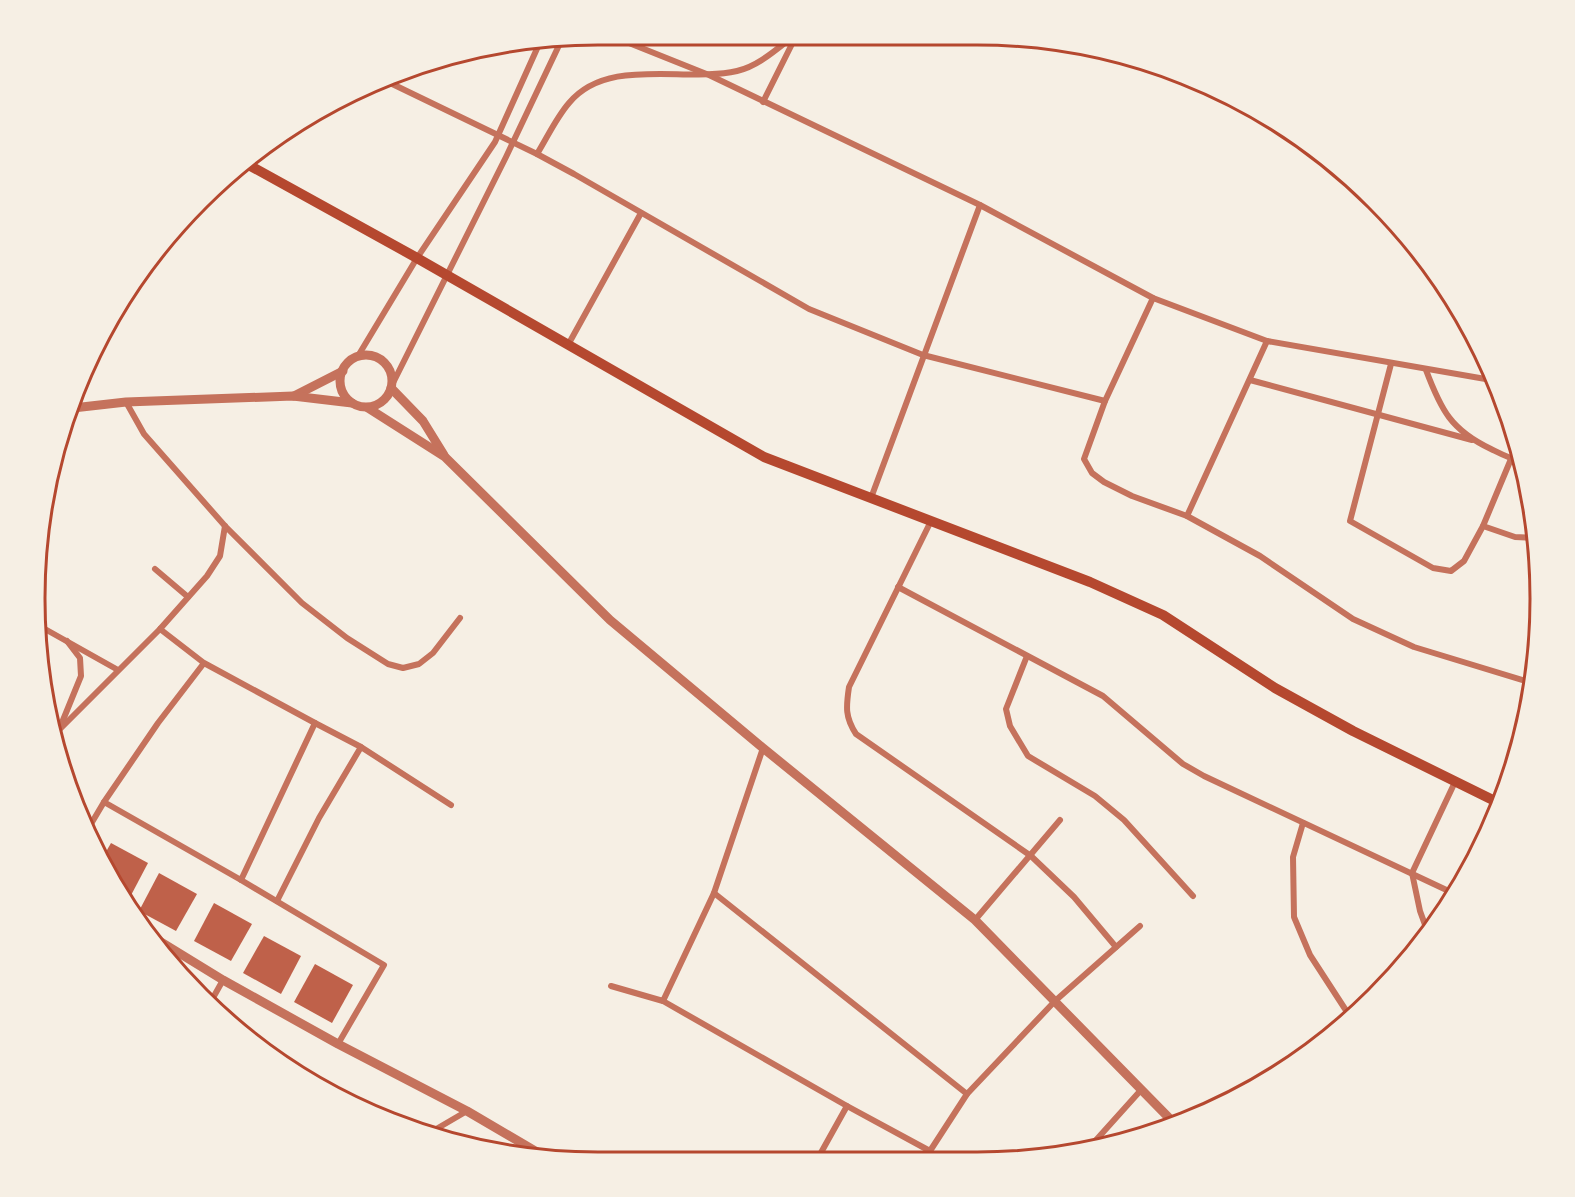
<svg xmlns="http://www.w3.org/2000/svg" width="1575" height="1197" font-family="'DM Sans',sans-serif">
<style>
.building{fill:#bf614a}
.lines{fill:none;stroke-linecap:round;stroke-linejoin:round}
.minor{stroke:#c5725c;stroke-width:6}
.tertiary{stroke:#c5725c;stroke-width:9}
.secondary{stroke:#b5482f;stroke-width:10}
.rim{fill:none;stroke:#b5482f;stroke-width:3}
</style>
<rect width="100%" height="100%" fill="#f6efe4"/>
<g class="building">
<path d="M111 843 148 863 128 901 123 898 103 857Z"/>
<path d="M159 873 197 894 176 931 139 911Z"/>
<path d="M214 903 252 924 231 961 194 941Z"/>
<path d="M264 936 301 956 281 994 243 973Z"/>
<path d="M315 964 353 985 332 1023 294 1002Z"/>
</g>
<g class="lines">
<g class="minor">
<path d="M609 35 709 75 980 205 1153 298 1267 341 1497 381"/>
<path d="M386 81 537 154 574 174 809 309 923 355 1105 401"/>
<path d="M763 102 796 36"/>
<path d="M537 154C547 138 556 118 569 103 608 56 685 83 737 71 759 66 778 48 795 35"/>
<path d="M1153 298 1105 401 1084 459 1092 473 1104 482 1132 496 1187 516 1260 556 1353 619 1414 647 1532 683"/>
<path d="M568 345 641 213"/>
<path d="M358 356 417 258 495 142 540 42"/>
<path d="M1391 364 1350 521 1433 568 1451 571 1464 561 1483 526 1511 459"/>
<path d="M1426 370C1441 410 1451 430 1491 449 1501 454 1510 459 1521 461"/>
<path d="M1250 380 1472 440"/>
<path d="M393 383 506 157 562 39"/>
<path d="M126 402 144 434 225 526 302 603 347 638 388 664 403 668 419 664 433 653 460 618"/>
<path d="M871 498 980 205"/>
<path d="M1187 516 1267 341"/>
<path d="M931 521 849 687C846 707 845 717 856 734L1031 856 1074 897 1116 947"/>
<path d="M1483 526 1515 537 1535 538"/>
<path d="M155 569 188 597"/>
<path d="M898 587 1103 696 1183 764 1204 776 1455 894"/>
<path d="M36 624 118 670"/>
<path d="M160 629 204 663 315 723 241 880 104 802 158 723 204 663"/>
<path d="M1027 656 1006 709 1010 726 1028 756 1095 796 1124 820 1193 896"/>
<path d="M315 723 361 747 451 805"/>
<path d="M61 725 81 676 80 658 67 641"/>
<path d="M55 734 160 629 207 576 220 556 225 526"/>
<path d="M1303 823 1293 857 1294 917 1310 955 1347 1012 1353 1015"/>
<path d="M88 829 104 802"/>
<path d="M241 880 384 965 338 1044"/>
<path d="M714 893 967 1094"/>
<path d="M277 901 319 818 361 747"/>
<path d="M975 920 1060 820"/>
<path d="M1428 933 1420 911 1412 873 1455 782"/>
<path d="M611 986 663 1001 714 893 763 748"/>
<path d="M663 1001 847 1106 930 1151 927 1158"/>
<path d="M209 1005 223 980"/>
<path d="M426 1135 467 1111"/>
<path d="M1088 1149 1141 1090"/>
<path d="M930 1151 967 1094 1055 1001 1140 926"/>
<path d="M818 1158 847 1106"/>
</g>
<g class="tertiary">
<circle cx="366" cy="381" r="26"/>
<path d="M391 388 423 421 444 455"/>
<path d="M294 396 343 371"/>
<path d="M73 408 126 402 293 396 352 403"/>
<path d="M368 408 445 457 610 620 763 748 975 920 1175 1124"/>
<path d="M148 934 223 980 338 1044 467 1111 547 1158"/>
</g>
<path class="secondary" d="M247 164 417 258 764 457 1090 582 1163 615 1275 688 1353 731 1501 804"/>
</g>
<path d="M0 0H1575V1197H0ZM598 45H977A553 553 0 0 1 1530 598V599A553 553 0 0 1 977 1152H598A553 553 0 0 1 45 599V598A553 553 0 0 1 598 45Z" fill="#f6efe4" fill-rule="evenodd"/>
<path class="rim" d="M598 45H977A553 553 0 0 1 1530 598V599A553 553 0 0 1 977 1152H598A553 553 0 0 1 45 599V598A553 553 0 0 1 598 45Z"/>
</svg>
